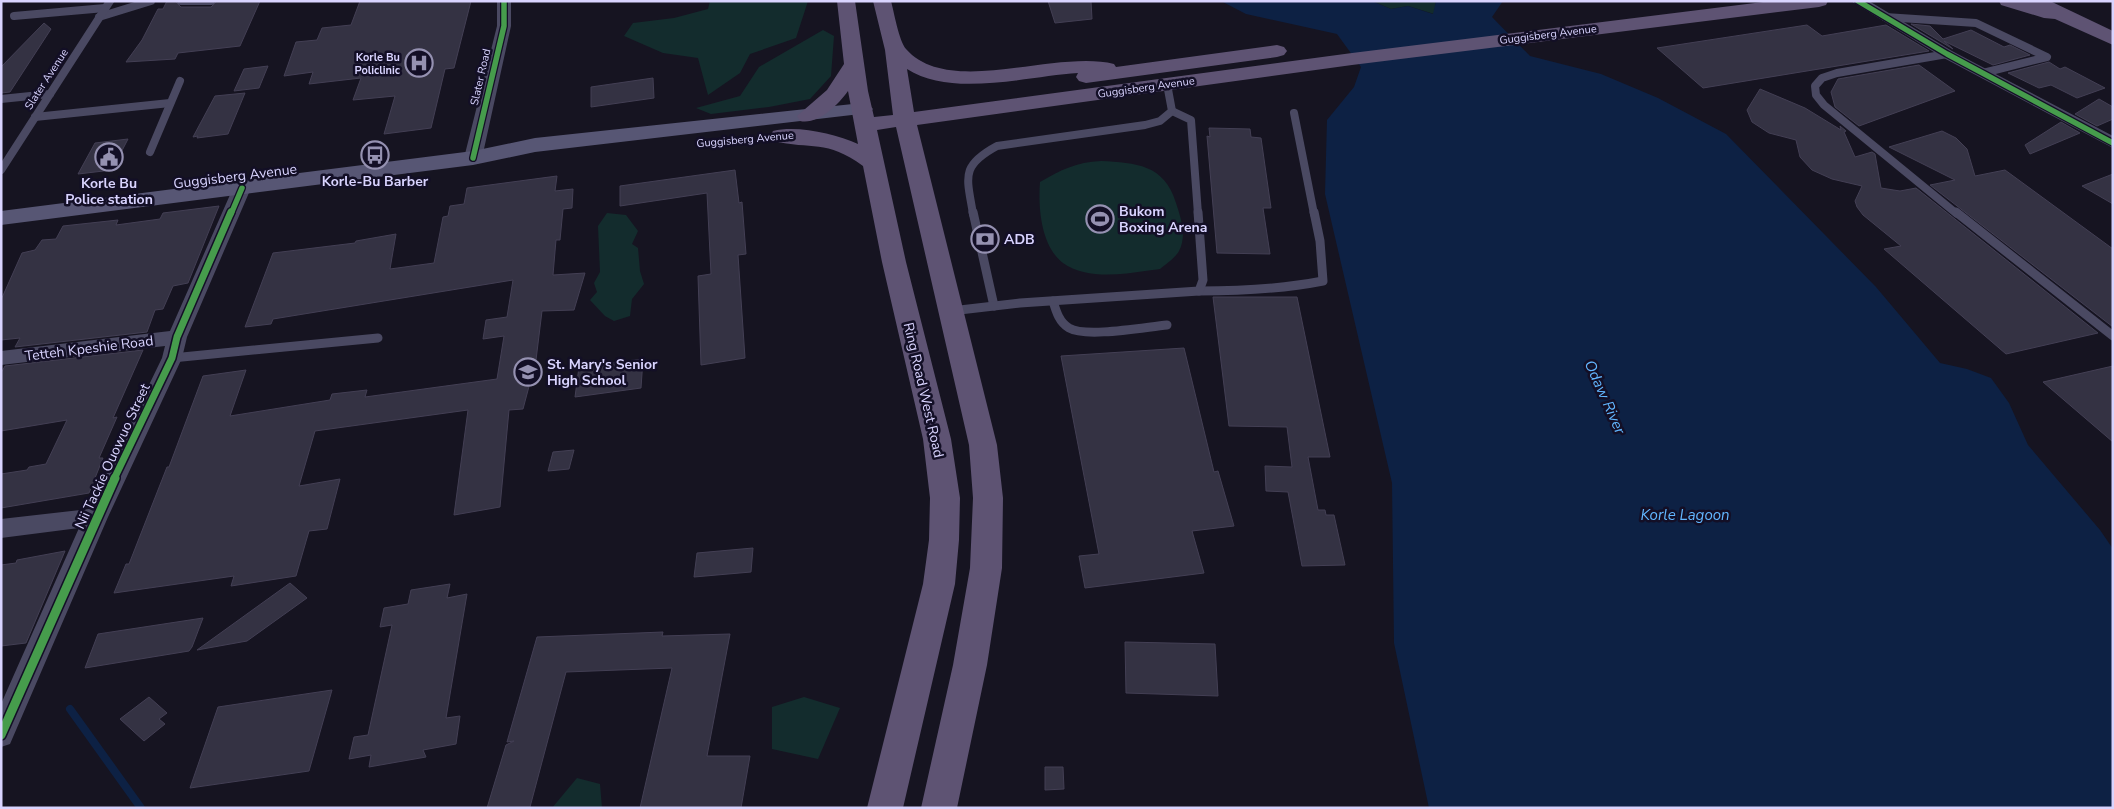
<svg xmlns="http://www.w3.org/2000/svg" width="2114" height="809" font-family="'Nunito Sans',sans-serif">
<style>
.green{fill:#132c2d}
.water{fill:#0d2144}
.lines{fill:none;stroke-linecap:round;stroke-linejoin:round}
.stream{stroke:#0d2144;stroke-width:8}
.building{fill:#343243;stroke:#433f54}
.service-far1{stroke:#4a4962;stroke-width:8}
.service{stroke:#4a4962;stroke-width:9}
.minor{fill:#4a4962;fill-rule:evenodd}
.secondary{fill:#575674;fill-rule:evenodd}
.primary{fill:#5e5373;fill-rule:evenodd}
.cycleway-far2-casing{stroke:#130f26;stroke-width:8}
.cycleway-far1-casing{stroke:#130f26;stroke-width:10}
.cycleway-casing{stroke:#130f26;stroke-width:12}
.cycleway-far2{stroke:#469c4c;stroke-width:5.5}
.cycleway-far1{stroke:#469c4c;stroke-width:7}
.cycleway{stroke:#469c4c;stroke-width:9}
.labels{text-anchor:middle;stroke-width:5;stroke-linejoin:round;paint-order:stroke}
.far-street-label{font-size:11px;fill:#d9d4ff;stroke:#130f26}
.far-poi-label{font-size:11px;font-weight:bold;fill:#d9d4ff;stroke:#130f26;text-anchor:end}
.street-label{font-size:14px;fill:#d9d4ff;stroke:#130f26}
.poi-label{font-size:14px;font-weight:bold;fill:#d9d4ff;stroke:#130f26;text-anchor:start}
.water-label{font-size:15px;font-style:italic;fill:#62b6ff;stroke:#130f26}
</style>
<rect width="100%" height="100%" fill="#161421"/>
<g class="green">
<path d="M710 1H808L796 38 750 54 740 73 708 95 698 58 663 53 624 36 633 23 674 18 708 9Z"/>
<path d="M1372 1H1436L1434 14 1408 6 1391 9Z"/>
<path d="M823 30 834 36 831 76 810 99 769 107 711 114 696 108 740 96 759 67Z"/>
<path d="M1101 161C1136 163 1164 164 1176 203 1181 218 1187 236 1179 251 1177 256 1164 266 1160 269 1156 270 1149 270 1145 271 1119 275 1085 279 1063 263 1041 246 1038 208 1040 182 1061 170 1076 162 1101 161Z"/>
<path d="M607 213 626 215 638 231 632 244 638 248 640 271 644 284 632 299 630 316 614 321 605 316 590 300 597 292 594 283 600 272 598 226Z"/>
<path d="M804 697 840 708 818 759 772 749V707Z"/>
<path d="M577 778 600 784 602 808H552Z"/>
</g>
<path class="water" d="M1221 1H1372L1391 9 1408 6 1433 14 1436 1H1503L1492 17 1530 56 1601 74 1658 98 1726 134 1876 287 1940 363 1967 369 1991 378 2009 403 2028 445 2100 530 2113 549V808H1429L1394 643 1392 483 1325 194 1327 120 1354 87 1361 67 1337 34 1246 14Z"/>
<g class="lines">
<path class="stream" d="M70 709 141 808"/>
</g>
<g class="building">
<path d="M167 1H175L181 7H211L217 1H260L240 46 178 53 175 59 126 62 142 40 158 9H163Z"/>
<path d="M360 1H471L454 68 445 69 431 128 384 134 395 96 353 100 361 78 309 84 313 72 284 76 296 42 317 40 322 28 351 25Z"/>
<path d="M1048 1H1091L1092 19 1055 23Z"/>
<path d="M44 23 51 29 10 92 1 93V67Z"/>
<path d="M1911 24 1930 26 1943 39 1971 30 2004 47 2010 45 2030 55 1993 65 1944 41 1953 49Z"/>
<path d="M1807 25 1822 36 1886 25 1929 51 1703 88 1657 48Z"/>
<path d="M2049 62 2060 69 2065 67 2105 88 2077 98 2051 85 2039 88 2008 73Z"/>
<path d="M1919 65 1955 91 1859 126 1835 107 1831 92 1838 79Z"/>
<path d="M268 66 259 88 234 91 244 69Z"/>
<path d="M653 78 654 98 591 107V87Z"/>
<path d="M1760 89 1805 108 1841 130 1840 126 1846 131 1844 132 1855 157 1872 152 1875 154 1881 188 1900 191 1916 188 2098 333 2006 354 1884 249 1901 246 1863 215 1857 207 1855 201 1862 186 1832 179 1812 170 1800 157 1796 140 1769 133 1752 122 1747 110Z"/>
<path d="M245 93 228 134 197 138 198 136 193 137 215 96Z"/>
<path d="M2099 99 2113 107V119L2097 126 2075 114Z"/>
<path d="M2061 122 2080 133 2030 154 2025 145Z"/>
<path d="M1209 128 1250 129 1251 137 1261 138 1271 208H1263L1270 254 1217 253 1207 136 1210 137Z"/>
<path d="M1942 131 1956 138 1967 149 1975 176 2005 170 2113 249V327L1930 185 1955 180 1889 147Z"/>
<path d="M128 139 112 170 78 174 95 143Z"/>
<path d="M735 170 739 203 742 202 746 254 738 255 745 358 701 365 698 276 711 274 707 193 620 206V186Z"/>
<path d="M2113 174V204L2082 186Z"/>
<path d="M557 176 555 191 573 189 572 208 563 209 560 240H556L553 275 585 273 574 310 542 311 536 360 523 409 509 410 500 507 454 515 468 410 315 431 299 486 340 479 327 529 309 531 296 576 231 586 234 576 114 593 126 564H129L167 467H169L203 376 246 370 230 416 330 400 332 394 367 390 365 397 497 379 504 336 483 339 486 320 507 317 513 280 273 319 271 324 245 327 273 253 355 243 356 241 396 234 390 269 434 263 443 217 448 216 450 206 464 204 467 188Z"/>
<path d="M219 206 188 283 173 286 163 309 155 310 147 332 15 347 20 338 1 340V300L22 253 35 250 42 240 56 239 63 226 118 220 116 225 160 219 163 213Z"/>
<path d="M1213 297H1297L1330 457H1308L1318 510H1325L1326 515H1334L1345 565 1302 566 1288 492 1266 491 1265 466 1292 467 1287 427 1229 426Z"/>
<path d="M1184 348 1214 472 1218 471 1234 526 1192 531 1204 573 1085 588 1079 556 1099 554 1061 356Z"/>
<path d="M143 350 113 418 117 417 99 458H103L89 493 1 508V474L27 470 29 467 46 464 67 420 1 431V373L5 366Z"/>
<path d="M643 359 641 388 575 397 579 367Z"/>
<path d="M2113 366V442L2043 382Z"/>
<path d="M574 450 569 469 548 471 553 452Z"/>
<path d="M753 548 751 572 694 577 697 553Z"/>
<path d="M65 551 26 643 1 646V565L16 563 17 560Z"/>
<path d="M290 583 307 598 247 641 197 650Z"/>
<path d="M450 584 447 598 467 594 446 718 460 716 456 744 423 750 426 757 369 767 371 755 349 759 354 737 368 735 392 625 380 627 384 608 408 604 411 590Z"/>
<path d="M203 618 192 647 189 651 85 668 98 634Z"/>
<path d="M663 632 662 636 730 634 707 756H750L741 808H640L672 668 566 672 530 807 487 808 506 745 514 741 507 742 537 637Z"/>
<path d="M1125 642 1215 644 1218 696 1126 693Z"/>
<path d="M332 690 309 771 190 788 218 707Z"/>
<path d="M149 697 167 713 159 719 165 724 144 741 120 719Z"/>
<path d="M1045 767H1063L1064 789 1045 790Z"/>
</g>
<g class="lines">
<g class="service-far1">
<path d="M181 1H211"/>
<path d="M14 16 105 8"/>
<path d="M99 17 151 1"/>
<path d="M1885 17 1976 23 2047 57 1983 73"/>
<path d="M1947 54 1837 73 1822 78 1815 86 1816 95 1824 105 1957 214"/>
<path d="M1 99 50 94"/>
<path d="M1172 111 1191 120 1198 214"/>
<path d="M1294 113 1314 214"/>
<path d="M35 117 170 103"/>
<path d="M150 152 180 81"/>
<path d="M1 170 110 1"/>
<path d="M973 214C967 177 960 166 997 146L1145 125 1160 121 1172 111 1167 84"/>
</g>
<g class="service">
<path d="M973 212 994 306"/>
<path d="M1956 212 2113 336"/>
<path d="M1199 291C1240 291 1282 289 1323 281L1320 241 1314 212"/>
<path d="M1053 301C1056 311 1059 322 1069 328 1086 338 1145 327 1167 325"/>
<path d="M951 311 1020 303 1199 291 1203 280 1198 212"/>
<path d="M172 358 378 338"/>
</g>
<g class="minor">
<path d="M497 1H511V26L482 158 479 162 473 163 467 162 464 158 497 26Z"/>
<path d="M1851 1H1869L1952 51 2113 136V148L1942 57Z"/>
<path d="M242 183 248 184 251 188 187 337 182 358 108 517 10 744 1 747V704L79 528 1 538V519L89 509 162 358 165 346 1 365V351L170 331 233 188 236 184Z"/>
</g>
<path class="secondary" d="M862 103 869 105 873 109 869 113 535 152 473 165 1 225V211L473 151 535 138Z"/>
<g class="primary">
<path d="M837 1H855L868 91 874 117 893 115 885 50 873 1H891C894 12 899 41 906 49 949 98 1055 49 1114 64L1116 67 1277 45 1284 47 1287 51 1284 55 1277 57 1086 83 1079 81 1076 77 1078 73C1028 76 951 98 907 69L914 112 1352 53 1771 1H1828L1826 5 1819 7 1352 65 917 125 997 445 1003 498 1002 568 987 665 957 808H921L953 665 970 568 973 498 969 445 896 127 877 130 906 262 951 439 960 498 959 540 955 584 903 808H867L923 584 929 540 930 498 923 439 882 262 863 166C826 139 812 150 773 141L770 136 773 131C798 125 835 134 858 144L848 91C838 105 818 125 800 121L797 116 827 90 844 64Z"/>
<path d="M1999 1H2050L2113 31V45L2055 19 2044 18 2001 5Z"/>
</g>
<g class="cycleway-far2-casing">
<g id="cycleway-far2">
<path d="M1858 1 1947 54 2113 143"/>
<path d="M473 158 504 26V1"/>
<path d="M231 214 242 188"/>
</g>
</g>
<g class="cycleway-far1-casing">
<path id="cycleway-far1" d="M114 479 172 358 177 337 231 212"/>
</g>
<g class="cycleway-casing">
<path id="cycleway" d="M1 735 115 478"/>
</g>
<use href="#cycleway-far2" class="cycleway-far2"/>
<use href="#cycleway-far1" class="cycleway-far1"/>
<use href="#cycleway" class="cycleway"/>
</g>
<defs>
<g id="hospital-ring" transform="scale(1.4375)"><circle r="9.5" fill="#130f26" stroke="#9591b1" stroke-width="1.5"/><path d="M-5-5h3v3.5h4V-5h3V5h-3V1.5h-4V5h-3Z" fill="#9591b1"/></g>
<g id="bus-ring" transform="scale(1.4375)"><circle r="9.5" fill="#130f26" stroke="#9591b1" stroke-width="1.5"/><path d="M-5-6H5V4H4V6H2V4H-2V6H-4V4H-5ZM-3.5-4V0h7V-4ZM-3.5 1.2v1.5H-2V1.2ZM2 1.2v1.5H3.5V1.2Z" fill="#9591b1"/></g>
<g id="civic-ring" transform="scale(1.4375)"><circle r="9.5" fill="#130f26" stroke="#9591b1" stroke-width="1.5"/><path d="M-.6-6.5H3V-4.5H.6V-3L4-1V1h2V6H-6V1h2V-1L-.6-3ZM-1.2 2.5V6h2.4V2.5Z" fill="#9591b1"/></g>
<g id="stadium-ring" transform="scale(1.4375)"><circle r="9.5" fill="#130f26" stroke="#9591b1" stroke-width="1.5"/><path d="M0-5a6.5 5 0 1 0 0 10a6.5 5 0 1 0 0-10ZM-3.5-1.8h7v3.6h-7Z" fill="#9591b1"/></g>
<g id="bank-ring" transform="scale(1.4375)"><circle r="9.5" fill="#130f26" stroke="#9591b1" stroke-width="1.5"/><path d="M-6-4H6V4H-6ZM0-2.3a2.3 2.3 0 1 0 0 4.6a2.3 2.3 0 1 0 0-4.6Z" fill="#9591b1"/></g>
<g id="school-ring" transform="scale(1.4375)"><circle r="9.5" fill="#130f26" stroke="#9591b1" stroke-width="1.5"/><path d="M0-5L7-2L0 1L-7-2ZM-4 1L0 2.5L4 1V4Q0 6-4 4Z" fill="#9591b1"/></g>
</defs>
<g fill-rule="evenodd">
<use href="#hospital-ring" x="419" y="63"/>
<use href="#bus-ring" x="375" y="155"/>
<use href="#civic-ring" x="109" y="157"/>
<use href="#stadium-ring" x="1100" y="219"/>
<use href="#bank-ring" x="985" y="239"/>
<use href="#school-ring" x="528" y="372"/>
</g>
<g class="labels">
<g class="far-street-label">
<text transform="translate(1548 34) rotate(-7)" y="4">Guggisberg Avenue</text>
<text transform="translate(480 77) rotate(-77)" y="4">Slater Road</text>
<text transform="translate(46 79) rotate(-57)" y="4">Slater Avenue</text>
<text transform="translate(1146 87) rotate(-8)" y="4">Guggisberg Avenue</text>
<text transform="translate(745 139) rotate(-5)" y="4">Guggisberg Avenue</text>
</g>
<g class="far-poi-label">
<text x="400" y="61">Korle Bu<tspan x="400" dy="13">Policlinic</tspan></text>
</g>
<g class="street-label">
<text transform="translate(235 176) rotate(-7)" y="5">Guggisberg Avenue</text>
<text transform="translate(89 348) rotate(-7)" y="5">Tetteh Kpeshie Road</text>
<text transform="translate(924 390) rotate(77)" y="5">Ring Road West Road</text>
<text transform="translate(112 456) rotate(-65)" y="5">Nii Tackie Ouowuo Street</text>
</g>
<g class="poi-label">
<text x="375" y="186" text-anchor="middle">Korle-Bu Barber</text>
<text x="109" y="188" text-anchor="middle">Korle Bu<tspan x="109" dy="16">Police station</tspan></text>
<text x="1119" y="216">Bukom<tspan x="1119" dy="16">Boxing Arena</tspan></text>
<text x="1004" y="244">ADB</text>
<text x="547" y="369">St. Mary's Senior<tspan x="547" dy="16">High School</tspan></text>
</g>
<g class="water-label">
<text transform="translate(1605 397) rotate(66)" y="5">Odaw River</text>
<text x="1685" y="520">Korle Lagoon</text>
</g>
</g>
<rect width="2114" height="809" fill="none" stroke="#d9d4ff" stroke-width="5"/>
</svg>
